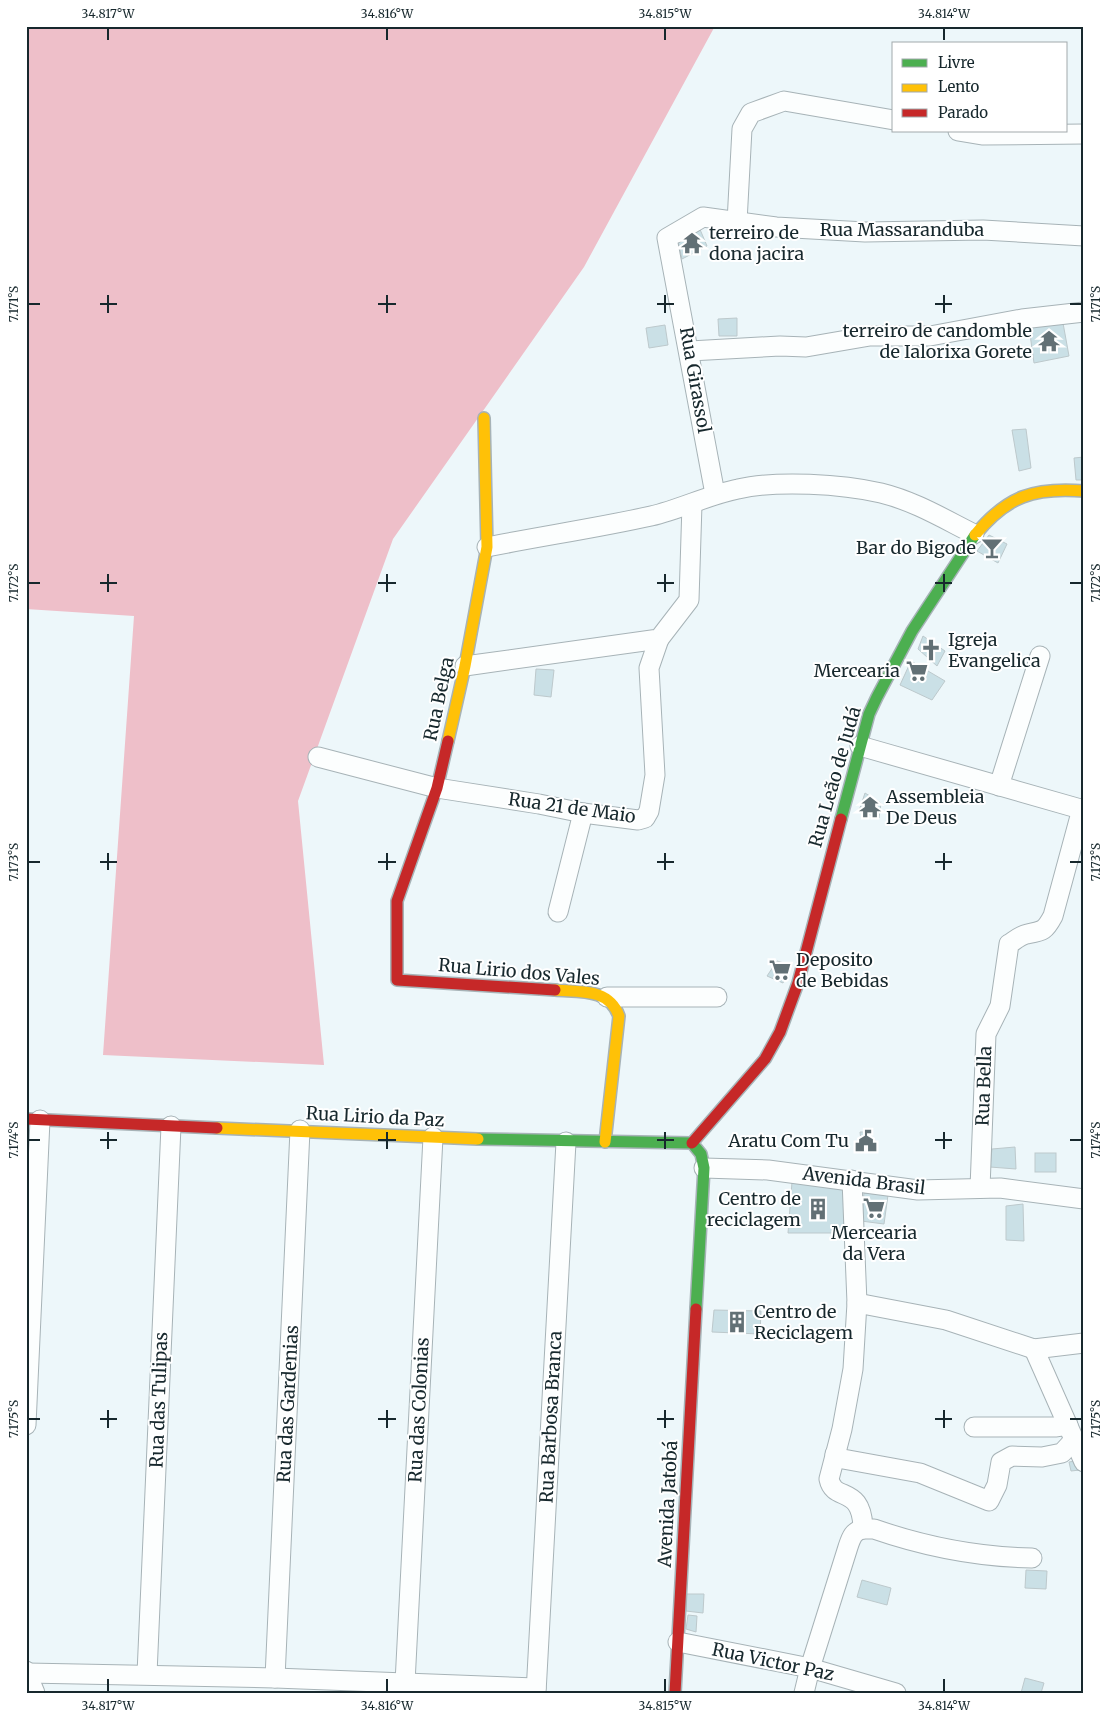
<svg xmlns="http://www.w3.org/2000/svg" width="1110" height="1719" font-family="Merriweather,serif">
<style>
.forest{fill:#eebfc9}
.building{fill:#cae0e6;stroke:#bdc9cc}
.lines{fill:none;stroke-linecap:round;stroke-linejoin:round}
.street-casing{stroke:#a7b3b7;stroke-width:21}
.fast-casing{stroke:#a7b3b7;stroke-width:14}
.slow-casing{stroke:#a7b3b7;stroke-width:14}
.jam-casing{stroke:#a7b3b7;stroke-width:14}
.street{stroke:#fcfefe;stroke-width:19}
.fast{stroke:#4caf50;stroke-width:11}
.slow{stroke:#ffc107;stroke-width:11}
.jam{stroke:#c62828;stroke-width:11}
.ticks{fill:none;stroke:#17282d;stroke-width:2}
.labels{text-anchor:middle;stroke-width:4;stroke-linejoin:round;paint-order:stroke}
.street-label{font-size:18px;fill:#17282d;stroke:#fff}
.poi-label{font-size:18px;fill:#17282d;stroke:#fff;text-anchor:start}
.neatline{fill:none;stroke:#17282d;stroke-width:2}
.ticks-label{font-size:12px;text-anchor:middle;fill:#17282d}
</style>
<rect width="100%" height="100%" fill="#edf7fa"/>
<path class="forest" d="M26 26H715L584 267 393 539 298 801 324 1065 103 1055 134 616 26 609Z"/>
<g class="building">
<path d="M699 227 707 246 682 259 678 241Z"/>
<path d="M737 318V336H719L718 319Z"/>
<path d="M1063 323 1069 356 1034 363 1029 327Z"/>
<path d="M665 325 668 345 649 348 646 328Z"/>
<path d="M1026 429 1031 468 1019 471 1012 430Z"/>
<path d="M1084 457V480H1076L1074 458Z"/>
<path d="M989 535 1007 544 998 563 977 551Z"/>
<path d="M923 636 945 651 937 666 918 649Z"/>
<path d="M911 661 945 681 932 700 900 685Z"/>
<path d="M536 669 554 670 551 697 534 695Z"/>
<path d="M865 793 881 803 879 818 859 811Z"/>
<path d="M777 961 791 965 783 983 767 976Z"/>
<path d="M860 1132H870L872 1151 862 1150Z"/>
<path d="M1015 1147 1016 1169 990 1167 992 1149Z"/>
<rect x="1035" y="1153" width="21" height="19"/>
<path d="M792 1182 846 1185 848 1233H788Z"/>
<path d="M864 1193 888 1195 884 1224 861 1221Z"/>
<path d="M1023 1204 1024 1241 1006 1240V1206Z"/>
<path d="M714 1310 761 1311 760 1334 712 1332Z"/>
<path d="M1075 1461 1080 1470 1071 1471 1069 1462Z"/>
<path d="M1026 1570 1047 1571 1046 1589 1025 1588Z"/>
<path d="M862 1580 891 1588 887 1605 857 1597Z"/>
<path d="M686 1594H704L703 1613 686 1611Z"/>
<path d="M688 1615 697 1616 696 1632 686 1629Z"/>
<path d="M1025 1678 1044 1683 1041 1693H1021Z"/>
</g>
<g class="lines">
<g class="street-casing">
<g id="street">
<path d="M958 131 982 135 1084 134"/>
<path d="M737 222 742 129 751 113 784 101 894 120"/>
<path d="M690 351 780 346 806 347 870 336H930L1022 319 1084 312"/>
<path d="M715 494 667 238 703 217 776 227 865 232 983 230 1084 236"/>
<path d="M487 547C542 536 597 528 651 516 681 509 708 495 738 489 777 480 842 484 881 493 914 501 944 519 974 534"/>
<path d="M465 666 659 639 689 600 692 504"/>
<path d="M860 746 1084 810"/>
<path d="M318 757 437 788 539 804 583 813 638 820 645 818 649 811 655 775 649 668 659 639"/>
<path d="M999 786 1040 656"/>
<path d="M558 912 583 813"/>
<path d="M607 997H717"/>
<path d="M704 1168 768 1170 918 1190 1000 1188 1084 1199"/>
<path d="M980 1188 986 1034 1000 1006 1009 944C1014 941 1021 935 1027 934 1043 931 1045 931 1053 916L1082 809"/>
<path d="M857 1303 946 1320 1034 1349 1084 1343"/>
<path d="M1034 1349 1084 1462"/>
<path d="M26 1425 40 1120"/>
<path d="M974 1427H1055L1068 1425"/>
<path d="M835 1454 843 1459 920 1473 989 1501 997 1485 1001 1462 1012 1456 1042 1457 1062 1453 1074 1440"/>
<path d="M863 1529H874C926 1547 978 1557 1032 1558"/>
<path d="M678 1642 810 1668 896 1693"/>
<path d="M26 1671 35 1693"/>
<path d="M27 1673 275 1678 536 1688"/>
<path d="M147 1674 171 1126"/>
<path d="M275 1678 300 1130"/>
<path d="M405 1683 433 1137"/>
<path d="M536 1693 566 1142"/>
<path d="M804 1693 810 1668 848 1547C851 1538 853 1531 863 1529 862 1484 834 1503 829 1479L842 1429 853 1369 857 1303 852 1180"/>
</g>
</g>
<g class="fast-casing">
<g id="fast">
<path d="M841 819 869 714 877 697 912 631 975 535"/>
<path d="M478 1139 692 1143 701 1154 704 1168 696 1309"/>
</g>
</g>
<g class="slow-casing">
<g id="slow">
<path d="M975 535C1007 496 1034 487 1084 491"/>
<path d="M448 741 465 666 487 547 484 418"/>
<path d="M555 990C580 992 609 988 619 1016L605 1142"/>
<path d="M217 1128 478 1139"/>
</g>
</g>
<g class="jam-casing">
<g id="jam">
<path d="M448 741 437 788 397 901V980L555 990"/>
<path d="M26 1119 217 1128"/>
<path d="M692 1143 765 1059 780 1032 798 983 841 819"/>
<path d="M675 1693 696 1309"/>
</g>
</g>
<use href="#street" class="street"/>
<use href="#fast" class="fast"/>
<use href="#slow" class="slow"/>
<use href="#jam" class="jam"/>
</g>
<path class="ticks" d="M108 28V40M387 28V40M665 28V40M944 28V40M108 295V313M387 295V313M665 295V313M944 295V313M28 304H40M100 304H117M378 304H396M657 304H674M935 304H952M1070 304H1082M108 574V592M387 574V592M665 574V592M944 574V592M28 583H40M100 583H117M378 583H396M657 583H674M935 583H952M1070 583H1082M108 853V870M387 853V870M665 853V870M944 853V870M28 862H40M100 862H117M378 862H396M657 862H674M935 862H952M1070 862H1082M108 1132V1149M387 1132V1149M665 1132V1149M944 1132V1149M28 1140H40M100 1140H117M378 1140H396M657 1140H674M935 1140H952M1070 1140H1082M108 1410V1428M387 1410V1428M665 1410V1428M944 1410V1428M28 1419H40M100 1419H117M378 1419H396M657 1419H674M935 1419H952M1070 1419H1082M108 1679V1692M387 1679V1692M665 1679V1692M944 1679V1692"/>
<defs>
<g id="temple-bare" transform="scale(1.725)"><path d="M0-6L5-2H3V0L6.5 2.5H4V6H1.5V3h-3V6H-4V2.5H-6.5L-3 0V-2H-5Z" fill="#627075" stroke="#fff" stroke-width="2.5" paint-order="stroke"/></g>
<g id="bar-bare" transform="scale(1.725)"><path d="M-6-5H6L.8 .8V4.5H3.5V6h-7V4.5H-.8V.8Z" fill="#627075" stroke="#fff" stroke-width="2.5" paint-order="stroke"/></g>
<g id="church-bare" transform="scale(1.725)"><path d="M-1.2-6h2.4v3.5h3.3v2.4h-3.3V6h-2.4V-.1h-3.3v-2.4h3.3Z" fill="#627075" stroke="#fff" stroke-width="2.5" paint-order="stroke"/></g>
<g id="supermarket-bare" transform="scale(1.725)"><path d="M-6-5.5h2.5l.6 2H6L4.5 2H-2.5L-4.4-4H-6ZM-1.5 3.2a1.3 1.3 0 1 0 .1 0ZM3 3.2a1.3 1.3 0 1 0 .1 0Z" fill="#627075" stroke="#fff" stroke-width="2.5" paint-order="stroke"/></g>
<g id="civic-bare" transform="scale(1.725)"><path d="M-.6-6.5H3V-4.5H.6V-3L4-1V1h2V6H-6V1h2V-1L-.6-3ZM-1.2 2.5V6h2.4V2.5Z" fill="#627075" stroke="#fff" stroke-width="2.5" paint-order="stroke"/></g>
<g id="building-bare" transform="scale(1.725)"><path d="M-4-6H4V6H1V3H-1V6H-4ZM-2.5-4.3h1.7v1.8h-1.7ZM.8-4.3h1.7v1.8H.8ZM-2.5-1h1.7V.8h-1.7ZM.8-1h1.7V.8H.8Z" fill="#627075" stroke="#fff" stroke-width="2.5" paint-order="stroke"/></g>
</defs>
<g fill-rule="evenodd">
<use href="#temple-bare" x="692" y="243"/>
<use href="#temple-bare" x="1049" y="341"/>
<use href="#bar-bare" x="992" y="548"/>
<use href="#church-bare" x="931" y="650"/>
<use href="#supermarket-bare" x="917" y="671"/>
<use href="#temple-bare" x="870" y="807"/>
<use href="#supermarket-bare" x="780" y="970"/>
<use href="#civic-bare" x="866" y="1141"/>
<use href="#supermarket-bare" x="874" y="1208"/>
<use href="#building-bare" x="818" y="1209"/>
<use href="#building-bare" x="737" y="1322"/>
</g>
<g class="labels">
<g class="street-label">
<text x="902" y="236">Rua Massaranduba</text>
<text transform="translate(695 380) rotate(80)" y="6">Rua Girassol</text>
<text transform="translate(439 699) rotate(-78)" y="6">Rua Belga</text>
<text transform="translate(835 777) rotate(-74)" y="6">Rua Leão de Judá</text>
<text transform="translate(572 808) rotate(8)" y="6">Rua 21 de Maio</text>
<text transform="translate(519 972) rotate(5)" y="6">Rua Lirio dos Vales</text>
<text transform="translate(984 1086) rotate(-88)" y="6">Rua Bella</text>
<text transform="translate(375 1117) rotate(3)" y="6">Rua Lirio da Paz</text>
<text transform="translate(864 1181) rotate(7)" y="6">Avenida Brasil</text>
<text transform="translate(159 1400) rotate(-88)" y="6">Rua das Tulipas</text>
<text transform="translate(288 1404) rotate(-87)" y="6">Rua das Gardenias</text>
<text transform="translate(419 1410) rotate(-87)" y="6">Rua das Colonias</text>
<text transform="translate(551 1417) rotate(-87)" y="6">Rua Barbosa Branca</text>
<text transform="translate(668 1504) rotate(-87)" y="6">Avenida Jatobá</text>
<text transform="translate(773 1662) rotate(12)" y="6">Rua Victor Paz</text>
</g>
<g class="poi-label">
<text x="709" y="239">terreiro de<tspan x="709" dy="21">dona jacira</tspan></text>
<text x="1032" y="337" text-anchor="end">terreiro de candomble<tspan x="1032" dy="21">de Ialorixa Gorete</tspan></text>
<text x="976" y="554" text-anchor="end">Bar do Bigode</text>
<text x="948" y="646">Igreja<tspan x="948" dy="21">Evangelica</tspan></text>
<text x="900" y="677" text-anchor="end">Mercearia</text>
<text x="886" y="803">Assembleia<tspan x="886" dy="21">De Deus</tspan></text>
<text x="796" y="966">Deposito<tspan x="796" dy="21">de Bebidas</tspan></text>
<text x="849" y="1147" text-anchor="end">Aratu Com Tu</text>
<text x="801" y="1205" text-anchor="end">Centro de<tspan x="801" dy="21">reciclagem</tspan></text>
<text x="874" y="1239" text-anchor="middle">Mercearia<tspan x="874" dy="21">da Vera</tspan></text>
<text x="754" y="1318">Centro de<tspan x="754" dy="21">Reciclagem</tspan></text>
</g>
</g>
<rect width="1110" height="1719" fill="none" stroke="#ffffff" stroke-width="55"/>
<rect x="892" y="42" width="175" height="90" fill="#ffffff" stroke="#a2a9ab"/>
<rect x="902" y="59" width="25" height="8" fill="#4caf50" stroke="#a2a9ab"/>
<text x="938" y="68" font-size="15" fill="#17282d">Livre</text>
<rect x="902" y="84" width="25" height="8" fill="#ffc107" stroke="#a2a9ab"/>
<text x="938" y="92" font-size="15" fill="#17282d">Lento</text>
<rect x="902" y="109" width="25" height="8" fill="#c62828" stroke="#a2a9ab"/>
<text x="938" y="118" font-size="15" fill="#17282d">Parado</text>
<rect x="28" y="28" width="1054" height="1664" class="neatline"/>
<g class="ticks-label">
<text x="108" y="18">34.817°W</text>
<text x="387" y="18">34.816°W</text>
<text x="665" y="18">34.815°W</text>
<text x="944" y="18">34.814°W</text>
<text transform="translate(14 304) rotate(-90)" y="4">7.171°S</text>
<text transform="translate(1096 304) rotate(-90)" y="4">7.171°S</text>
<text transform="translate(14 583) rotate(-90)" y="4">7.172°S</text>
<text transform="translate(1096 583) rotate(-90)" y="4">7.172°S</text>
<text transform="translate(14 862) rotate(-90)" y="4">7.173°S</text>
<text transform="translate(1096 862) rotate(-90)" y="4">7.173°S</text>
<text transform="translate(14 1140) rotate(-90)" y="4">7.174°S</text>
<text transform="translate(1096 1140) rotate(-90)" y="4">7.174°S</text>
<text transform="translate(14 1419) rotate(-90)" y="4">7.175°S</text>
<text transform="translate(1096 1419) rotate(-90)" y="4">7.175°S</text>
<text x="108" y="1710">34.817°W</text>
<text x="387" y="1710">34.816°W</text>
<text x="665" y="1710">34.815°W</text>
<text x="944" y="1710">34.814°W</text>
</g>
</svg>
